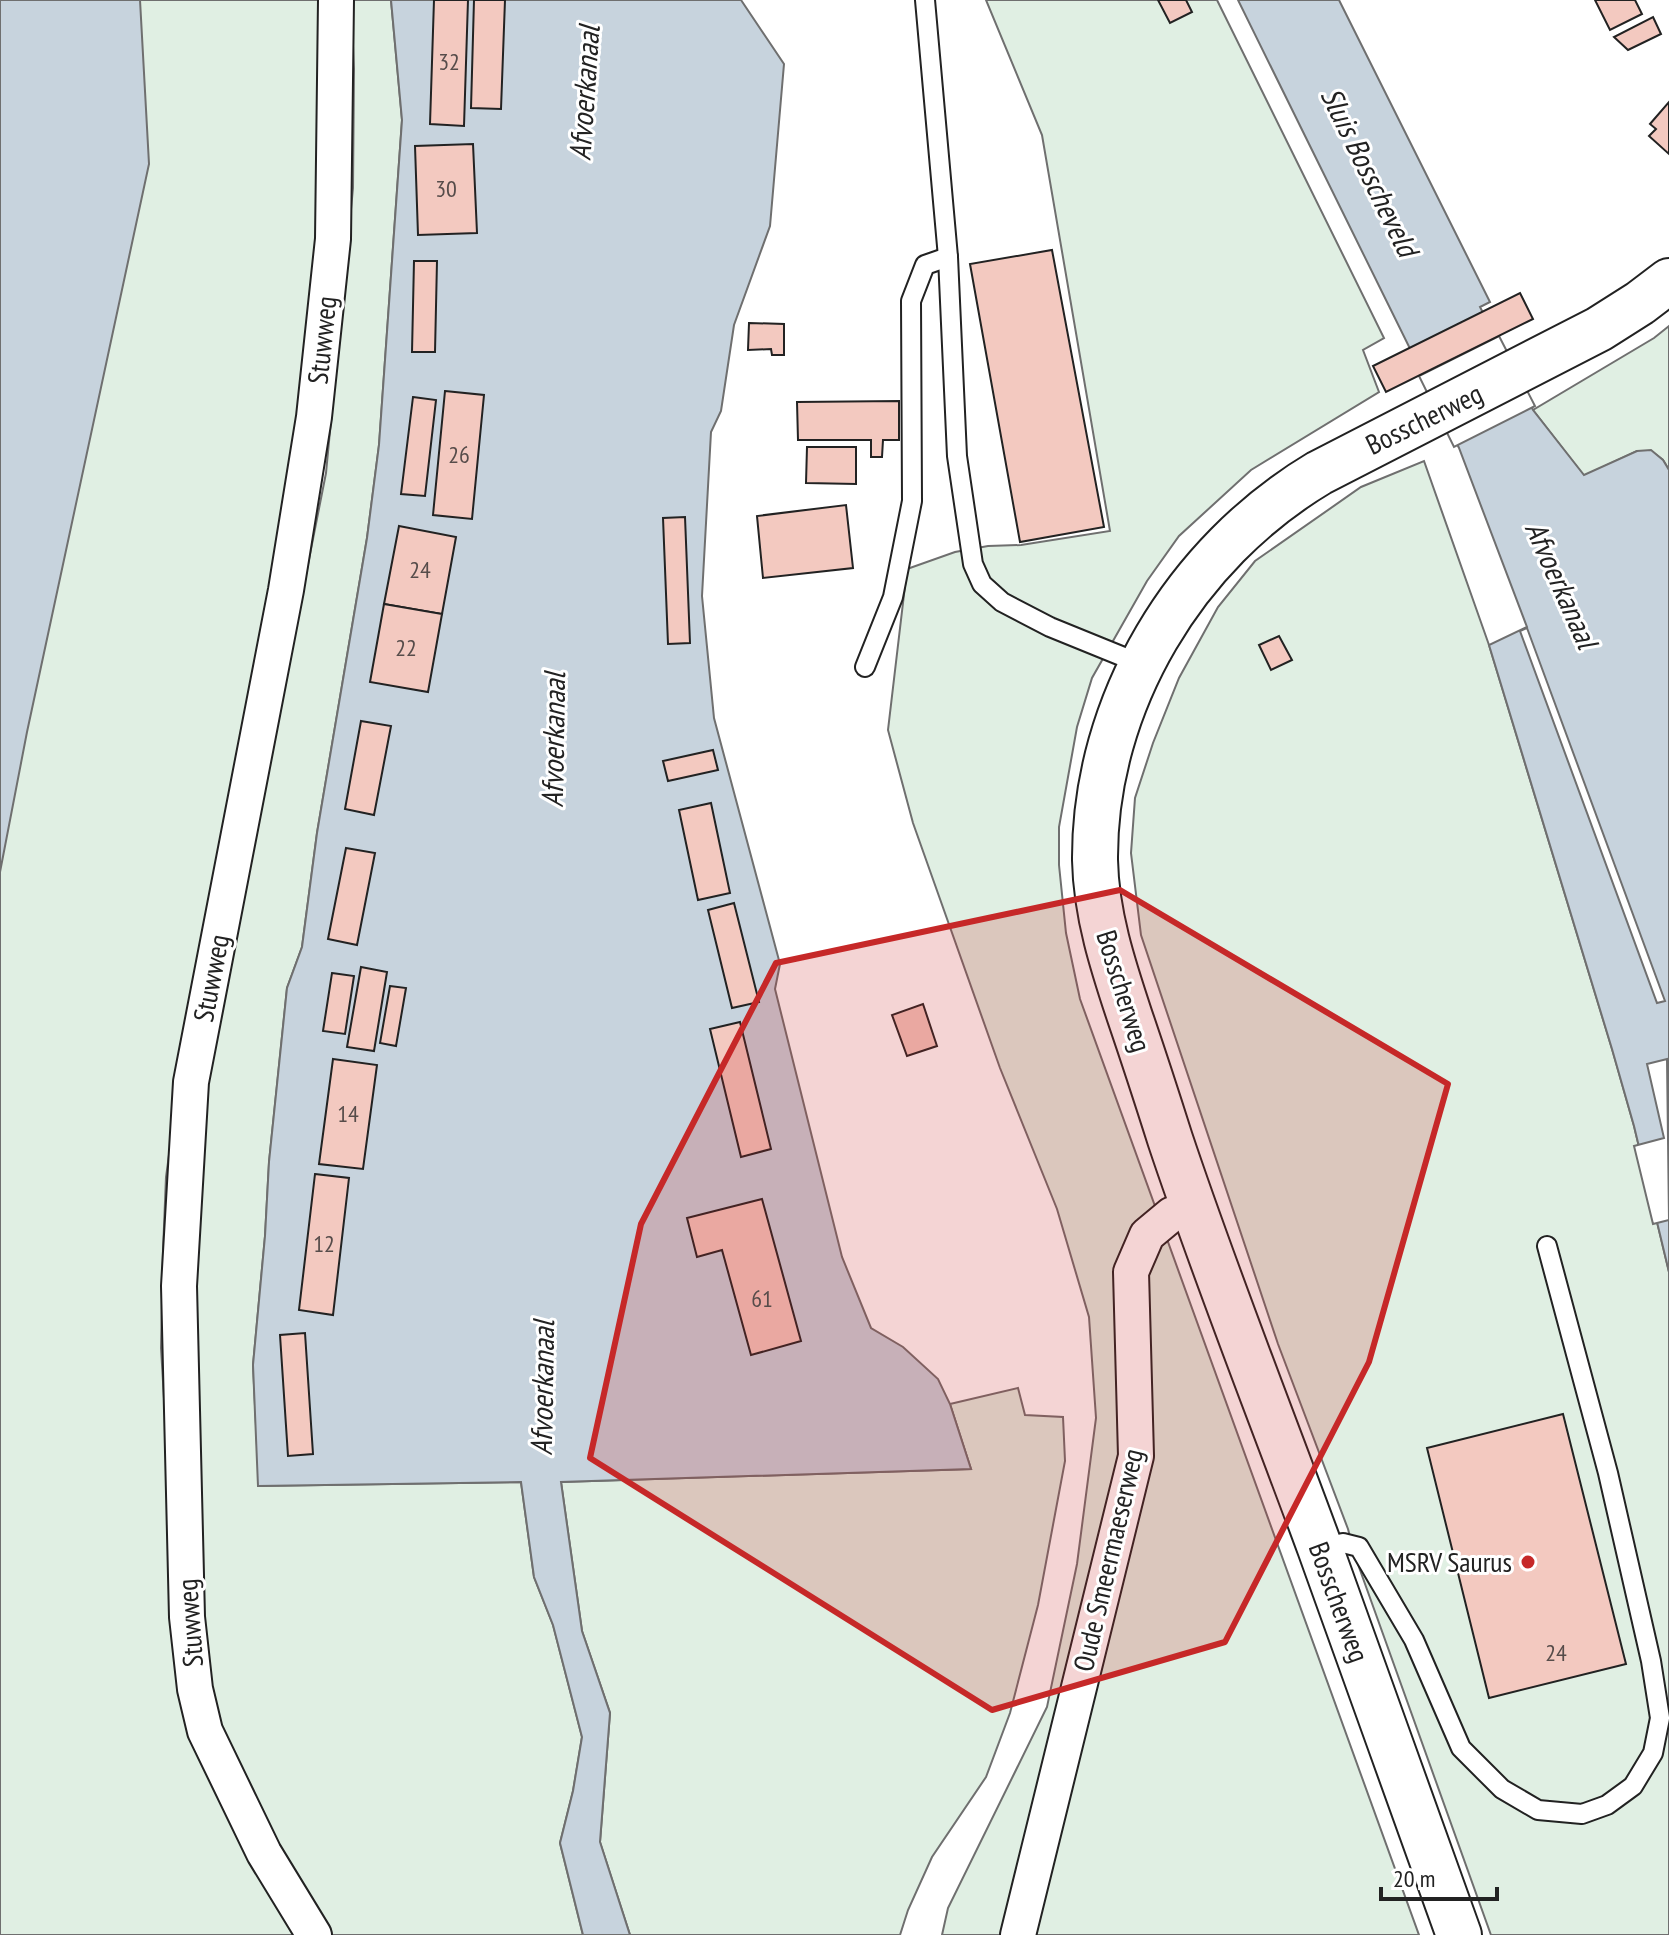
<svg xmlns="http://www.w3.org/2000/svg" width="1669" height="1935" font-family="'PT Sans Narrow',sans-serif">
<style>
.green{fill:#e0efe3;stroke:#6f6f6f;stroke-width:2}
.water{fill:#c7d3dd;stroke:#6f6f6f;stroke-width:2}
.pier{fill:#fff;stroke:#6f6f6f;stroke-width:2}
.building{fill:#f3c9c0;stroke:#222;stroke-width:2}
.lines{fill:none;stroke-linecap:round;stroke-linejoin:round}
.lane-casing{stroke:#222;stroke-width:22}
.street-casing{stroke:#222;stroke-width:38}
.secondary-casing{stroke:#222;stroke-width:48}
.lane{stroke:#fff;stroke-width:18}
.street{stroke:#fff;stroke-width:34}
.secondary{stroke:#fff;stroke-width:44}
.marked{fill:#c62828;fill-opacity:0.2;stroke:#c62828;stroke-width:6;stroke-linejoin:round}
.poi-dot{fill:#c62828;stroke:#fff;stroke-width:3}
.labels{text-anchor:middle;stroke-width:6;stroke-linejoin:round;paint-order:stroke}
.number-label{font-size:24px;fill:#564c4a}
.street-label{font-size:28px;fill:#222;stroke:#fff}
.poi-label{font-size:28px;fill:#222;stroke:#fff;text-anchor:end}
.water-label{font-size:30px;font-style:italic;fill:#222;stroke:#fff}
</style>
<rect width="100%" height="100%" fill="#fff"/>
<g class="green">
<path d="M0 0H320L321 210 311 316 286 508 192 986 166 1177 163 1251 161 1348 177 1616 295 1935H0Z"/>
<path d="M351 0H391L402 120 379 445 367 538 317 833 302 947 287 988 269 1162 265 1236 253 1365 259 1486 521 1482 534 1577 553 1625 582 1737 573 1791 560 1843 583 1935H331L305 1903 216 1729 206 1687 194 1299 204 1092 326 473 353 188 354 69Z"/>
<path d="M986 0H1217L1384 338 1363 350 1379 392 1251 470 1179 536 1147 581 1092 678 1077 727 1059 827V865L1066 933 1080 999 1419 1935H942L948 1908 1047 1707 1077 1564 1096 1418 1089 1317 1057 1209 1000 1068 913 823 888 730 907 569 955 552 988 546 1021 545 1110 531 1042 135Z"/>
<path d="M1669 326V470L1663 460 1651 451H1637L1584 476 1533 410 1654 338Z"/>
<path d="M1424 461 1489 645 1612 1049 1634 1126 1669 1272V1935H1491L1355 1556 1348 1529 1278 1344 1141 935 1131 853 1135 798 1153 743 1179 678 1218 607 1255 561 1361 487Z"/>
<path d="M1018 1388 1025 1415 1063 1417 1065 1461 1038 1605 1010 1713 986 1777 932 1857 908 1910 900 1935H630L600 1842 610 1713 582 1631 561 1482 971 1469 950 1404Z"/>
</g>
<g class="water">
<path d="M0 0H140L149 164 27 732 0 872Z"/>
<path d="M391 0H741L784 64 770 226 734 325 721 411 711 432 702 596 714 718 780 964 775 989 842 1257 871 1328 903 1347 938 1379 950 1404 971 1469 561 1482 582 1631 610 1713 600 1842 630 1935H583L560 1843 573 1791 582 1737 553 1625 534 1577 521 1482 258 1486 253 1365 265 1236 269 1162 287 988 302 947 317 833 367 538 379 445 402 120Z"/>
<path d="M1238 0H1339L1490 302 1480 307 1533 410 1584 475 1637 451 1651 450 1663 460 1669 470V1272L1634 1126 1612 1049 1489 645 1527 627 1459 448Z"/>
</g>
<g class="pier">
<path d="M1499 336 1535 406 1454 447 1419 376Z"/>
<path d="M1527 628 1665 1001 1657 1003 1520 631Z"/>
<path d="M1667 1059 1669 1220 1653 1224 1634 1146 1664 1138 1647 1064Z"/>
</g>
<g class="building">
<path d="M434 0H468L464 126 430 124Z"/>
<path d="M474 0H505L501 109 471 108Z"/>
<path d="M1158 0H1186L1192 12 1170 23Z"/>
<path d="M1595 0H1635L1642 14 1610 30Z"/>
<path d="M1653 17 1661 34 1628 50 1614 37Z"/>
<path d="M1669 102V154L1649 136 1656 129 1650 124Z"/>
<path d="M473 144 477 233 418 235 415 146Z"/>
<path d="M1052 250 1104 527 1020 542 970 264Z"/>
<path d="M414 261H437L435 352H412Z"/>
<path d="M1520 293 1533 319 1386 392 1373 366Z"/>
<path d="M749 323 784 324V355H772L771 349 748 350Z"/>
<path d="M445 391 484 395 472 519 433 515Z"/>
<path d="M413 397 436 400 425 496 401 494Z"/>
<path d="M899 401V440H883L882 457H871V440H798L797 402Z"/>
<path d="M807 447H856V484L806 483Z"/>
<path d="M846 505 853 568 763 578 757 516Z"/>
<path d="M685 517 690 643 668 644 663 518Z"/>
<path d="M399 526 456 537 442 614 384 604Z"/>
<path d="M384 604 442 614 428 692 370 682Z"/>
<path d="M1279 636 1292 660 1271 670 1259 645Z"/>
<path d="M361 721 391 726 374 815 345 809Z"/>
<path d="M713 750 718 770 668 781 663 761Z"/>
<path d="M711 803 730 893 698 900 679 810Z"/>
<path d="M346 848 375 853 357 945 328 939Z"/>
<path d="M734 903 759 1002 732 1008 708 910Z"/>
<path d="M361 967 387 972 374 1051 347 1047Z"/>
<path d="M332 973 354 976 345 1034 323 1031Z"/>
<path d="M390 986 406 988 396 1046 380 1043Z"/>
<path d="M923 1004 937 1046 907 1056 892 1015Z"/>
<path d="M740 1022 771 1149 741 1157 710 1029Z"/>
<path d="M333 1059 377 1065 363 1169 319 1164Z"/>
<path d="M315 1174 349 1178 333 1315 299 1310Z"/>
<path d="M762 1199 801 1341 751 1355 722 1250 697 1257 687 1218Z"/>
<path d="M305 1333 313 1454 288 1456 280 1335Z"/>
<path d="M1563 1414 1626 1664 1489 1698 1427 1448Z"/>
</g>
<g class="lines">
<g class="lane-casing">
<g id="lane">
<path d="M925 0 948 257 957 456 973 564 982 584 1002 602 1050 627 1141 664"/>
<path d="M865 667 893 597 912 501 911 301 925 265 948 257"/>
<path d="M1320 1548 1343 1543 1359 1547 1414 1640 1461 1748 1502 1789 1538 1810 1582 1814 1607 1805 1633 1786 1653 1753 1660 1718 1651 1661 1608 1473 1547 1246"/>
</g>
</g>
<g class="street-casing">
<g id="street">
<path d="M314 1935 264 1853 205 1731 195 1689 187 1617 179 1286 191 1082 286 590 314 417 333 239 336 0"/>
<path d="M1018 1935 1136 1456 1131 1272 1147 1235 1171 1215 1192 1206"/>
</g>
</g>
<g class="secondary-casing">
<path id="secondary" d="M1459 1935C1413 1806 1366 1677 1320 1548 1270 1412 1216 1277 1170 1139 1157 1098 1144 1058 1130 1017 1113 966 1096 914 1095 860 1094 703 1185 553 1319 473L1599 329 1640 303 1669 281"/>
</g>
<use href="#lane" class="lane"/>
<use href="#street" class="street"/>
<use href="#secondary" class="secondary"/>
</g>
<path class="marked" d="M1120 890 1448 1084 1369 1362 1225 1642 992 1710 590 1458 641 1224 776 963Z"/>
<circle class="poi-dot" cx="1528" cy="1562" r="8"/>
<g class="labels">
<g class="number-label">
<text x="449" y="70">32</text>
<text x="446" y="197">30</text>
<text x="459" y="463">26</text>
<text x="420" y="578">24</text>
<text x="406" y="656">22</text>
<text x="348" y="1122">14</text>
<text x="324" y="1252">12</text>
<text x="762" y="1307">61</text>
<text x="1556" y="1661">24</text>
</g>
<g class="street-label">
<text transform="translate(322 340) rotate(-84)" y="10">Stuwweg</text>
<text transform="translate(1424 419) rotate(-26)" y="10">Bosscherweg</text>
<text transform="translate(211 978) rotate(-79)" y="10">Stuwweg</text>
<text transform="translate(1124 991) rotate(73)" y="10">Bosscherweg</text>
<text transform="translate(1108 1560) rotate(-77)" y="10">Oude Smeermaeserweg</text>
<text transform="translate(1339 1602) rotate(70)" y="10">Bosscherweg</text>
<text transform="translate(190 1623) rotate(-94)" y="10">Stuwweg</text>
</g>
<g class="poi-label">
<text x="1512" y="1572">MSRV Saurus</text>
</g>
<g class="water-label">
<text transform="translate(585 93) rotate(-86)" y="10">Afvoerkanaal</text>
<text transform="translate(1369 172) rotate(64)" y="10">Sluis Bosscheveld</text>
<text transform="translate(1561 585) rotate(66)" y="10">Afvoerkanaal</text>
<text transform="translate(554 740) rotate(-89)" y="10">Afvoerkanaal</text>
<text transform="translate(543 1388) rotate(-89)" y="10">Afvoerkanaal</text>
</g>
</g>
<path d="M1381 1887v12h116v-12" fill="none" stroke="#222222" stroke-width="4"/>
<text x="1393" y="1887" font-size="24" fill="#222222" stroke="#ffffff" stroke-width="6" paint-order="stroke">20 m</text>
</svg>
